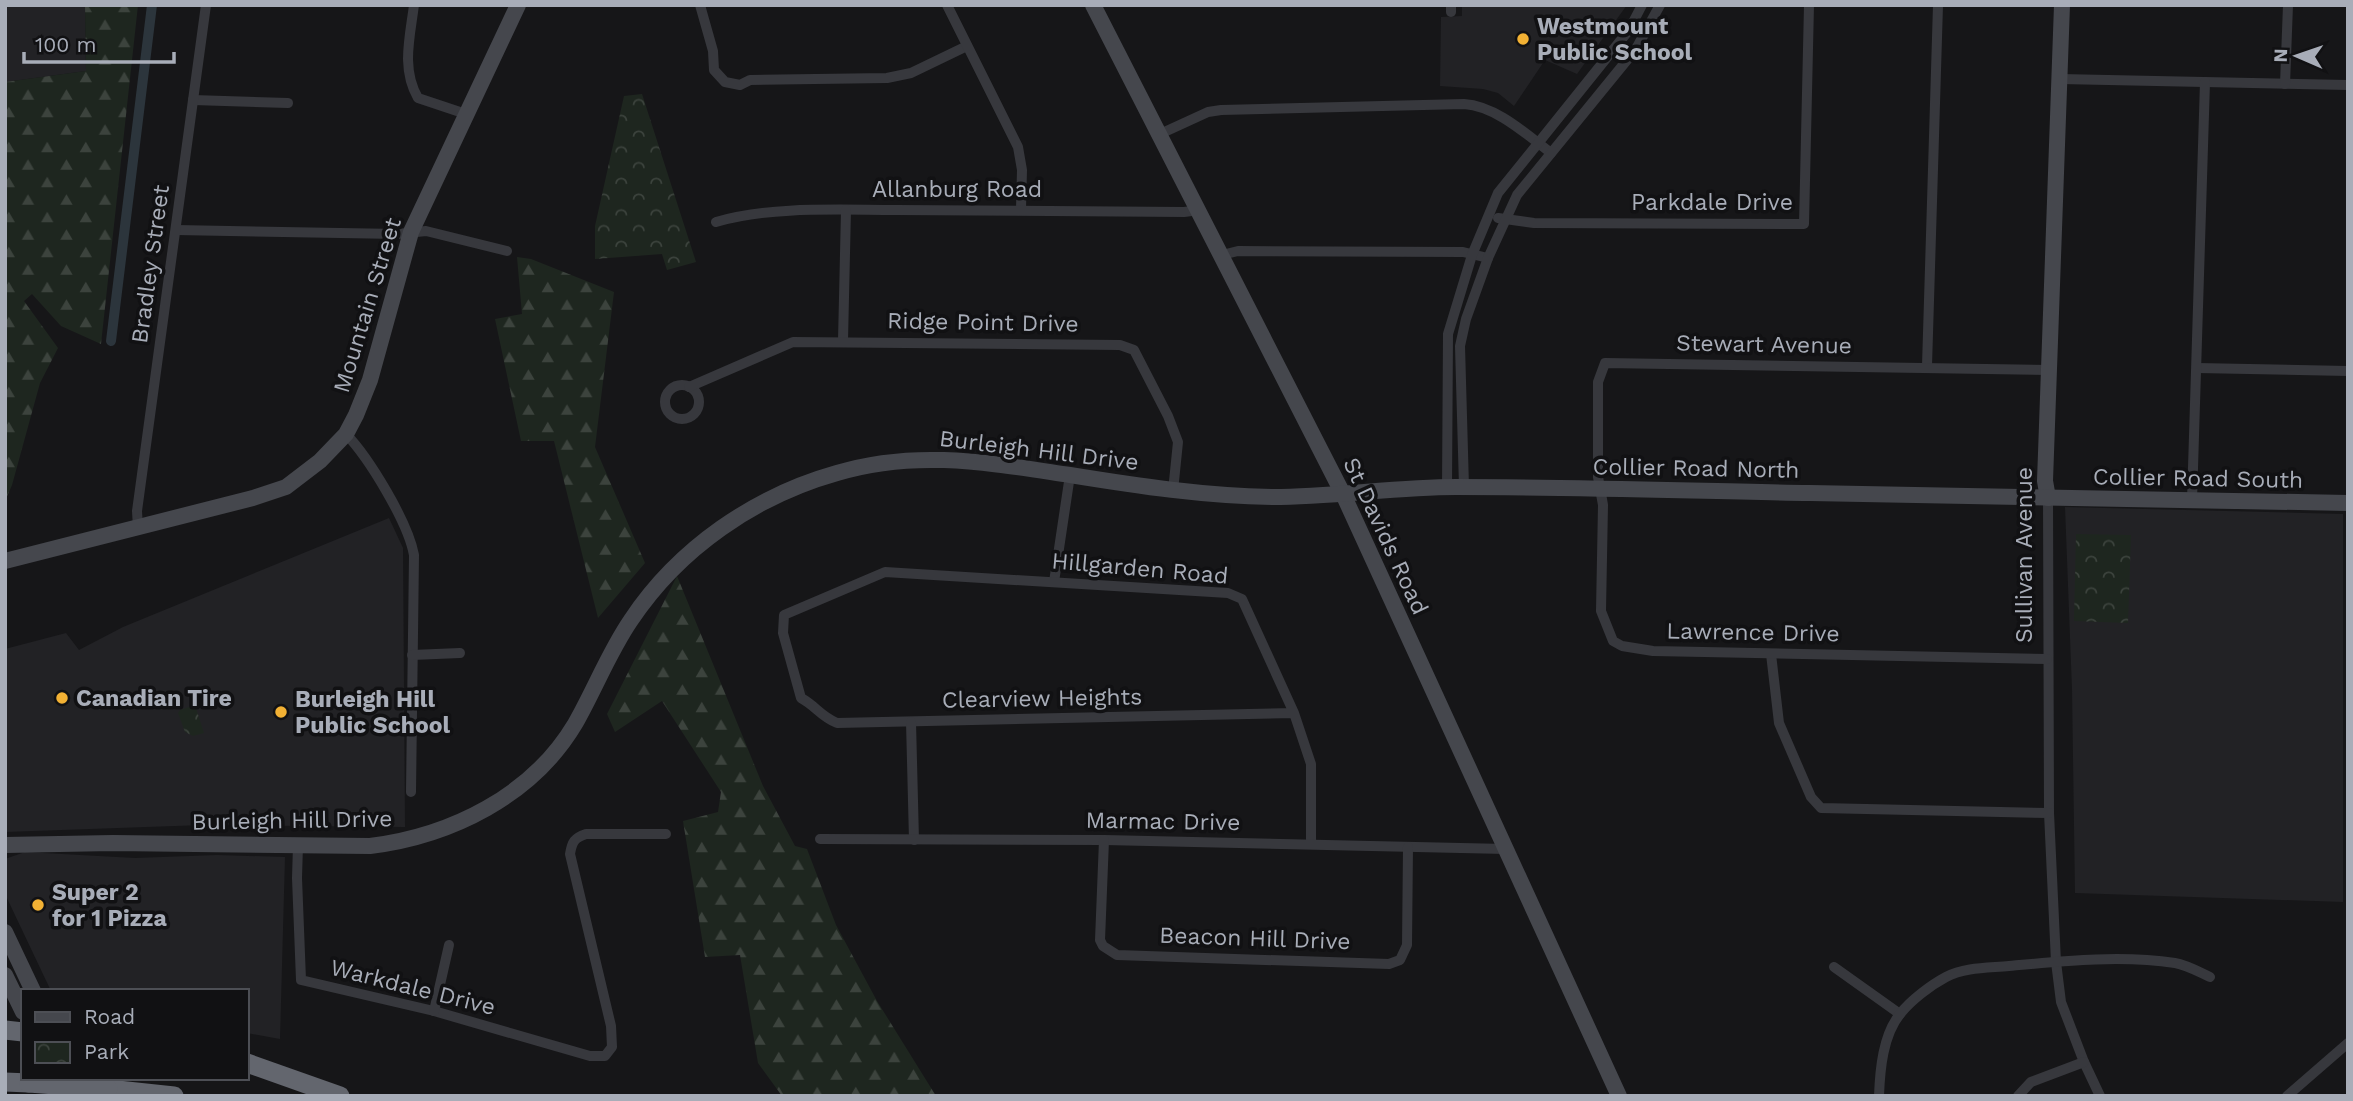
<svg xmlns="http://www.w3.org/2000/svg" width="2353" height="1101" font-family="'Work Sans',sans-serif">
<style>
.built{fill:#222225}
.forest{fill:url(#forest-firs)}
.park{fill:url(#park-crowns)}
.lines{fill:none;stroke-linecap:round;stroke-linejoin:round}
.canal{stroke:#2c353c;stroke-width:10}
.street{stroke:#37383d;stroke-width:10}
.secondary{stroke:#45474d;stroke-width:16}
.highway{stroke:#63666e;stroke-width:19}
.highway-bridge{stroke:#63666e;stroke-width:19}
.poi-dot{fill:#f2b134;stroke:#111113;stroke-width:2.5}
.labels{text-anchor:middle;stroke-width:7;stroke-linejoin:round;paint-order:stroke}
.poi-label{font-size:23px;font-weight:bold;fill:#a8adb8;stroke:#111113;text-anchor:start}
.street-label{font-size:23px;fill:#a8adb8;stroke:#111113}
</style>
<defs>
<pattern id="forest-firs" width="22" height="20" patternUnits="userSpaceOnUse" patternTransform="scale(1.75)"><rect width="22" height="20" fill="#1e261f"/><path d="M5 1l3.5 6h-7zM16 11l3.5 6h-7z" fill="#3c433d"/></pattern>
<pattern id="park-crowns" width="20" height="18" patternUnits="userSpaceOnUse" patternTransform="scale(1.75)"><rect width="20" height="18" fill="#1e261f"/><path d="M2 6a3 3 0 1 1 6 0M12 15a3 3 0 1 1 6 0" fill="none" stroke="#3c433d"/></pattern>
</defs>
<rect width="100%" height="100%" fill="#161618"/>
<g class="built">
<path d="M5 5H85L86 71 5 82Z"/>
<path d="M1462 5H1627L1577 74 1545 60 1514 106 1498 93 1483 89 1440 86 1441 17 1462 16Z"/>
<path d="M2065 507 2343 514V902L2075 893 2072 689Z"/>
<path d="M389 518 403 548 405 827 203 825 5 832V649L66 633 79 650 123 627Z"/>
<path d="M25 852 135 858 217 855 285 857 280 1039 247 1033V991H51L5 894V859Z"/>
</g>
<g class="forest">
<path d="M85 5H138L101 344 61 326 32 294 24 301 58 348 40 383 12 485 5 501V82L86 71Z"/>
<path d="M517 257 531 259 614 292 595 447 645 563 598 618 554 441H521L495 319 522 314Z"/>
<path d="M677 576 763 786 795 846 807 849 836 925 877 1001 936 1096H782L758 1063 740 955 705 957 683 821 718 812 721 792 662 701 615 732 607 714Z"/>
</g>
<g class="park">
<path d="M642 94 696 262 667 270 662 254 595 259V226L624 96Z"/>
<path d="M2076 534 2131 535 2128 623 2074 621Z"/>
<path d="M195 705 204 733 193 736 185 732 178 713 180 710Z"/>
</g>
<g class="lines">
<path class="canal" d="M111 341 152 5"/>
<g class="street">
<path d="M414 5C410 37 401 69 418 98L466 114"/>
<path d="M700 5 713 51 714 70 725 82 740 85 750 80 887 78 911 73 967 46"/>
<path d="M947 5 1018 147 1022 170 1021 209"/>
<path d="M1451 12V5"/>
<path d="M2060 79 2348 85"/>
<path d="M2285 84 2288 5"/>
<path d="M193 100 288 103"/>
<path d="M1160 134 1208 112 1221 110 1464 104C1496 106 1526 134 1551 153"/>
<path d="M1498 218 1534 223 1804 224 1809 5"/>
<path d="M716 222C771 206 838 210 896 210 992 210 1088 211 1184 212L1199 210"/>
<path d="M176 230 398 234 426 231 507 251"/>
<path d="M1222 255 1238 251 1463 252 1488 258"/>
<path d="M843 341 846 210"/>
<path d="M1927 366 1938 5"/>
<path d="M2197 368 2348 371"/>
<circle cx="682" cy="402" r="17"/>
<path d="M689 387 793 342 1120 345 1134 350 1168 416 1178 442 1173 491"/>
<path d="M346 434C369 458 408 522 414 555L411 792"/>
<path d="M1447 487 1448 334 1472 255 1498 193 1629 30 1642 5"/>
<path d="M1464 487 1460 346 1466 319 1488 258 1517 195 1636 49 1660 5"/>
<path d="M2048 498 2049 813 2056 962 2061 1002 2084 1062 2100 1096"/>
<path d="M2192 500 2205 82"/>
<path d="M138 528 137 511 206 5"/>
<path d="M1054 582 1070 475"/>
<path d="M1771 654 1779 723 1811 797 1821 808 2049 813"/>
<path d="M412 655 460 653"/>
<path d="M2047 659 1653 651 1622 646 1613 641 1601 611 1603 505 1598 477V382L1605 363 2050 370"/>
<path d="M1294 713 837 723C820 716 816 706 801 698L783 633 784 615 885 572 1228 593 1242 599 1294 713 1311 764V844"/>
<path d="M911 722 914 840"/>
<path d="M820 839 1104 840 1506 849"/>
<path d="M1104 840 1100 940 1103 946 1117 955 1389 964 1400 960 1407 945 1408 847"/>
<path d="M298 845 297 878 301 980 434 1011 590 1056H605L612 1047 611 1026 570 854C572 842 574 838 586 834H666"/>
<path d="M1834 967 1900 1014"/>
<path d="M434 1011 449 945"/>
<path d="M1879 1096C1880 1069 1883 1035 1900 1014 1911 1000 1931 985 1946 977 1965 967 1989 968 2009 966 2063 961 2121 955 2175 963 2187 965 2199 972 2210 977"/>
<path d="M2018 1096 2031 1082 2084 1062"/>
<path d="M2287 1096 2348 1043"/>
</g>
<g class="secondary">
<path d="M1093 5 1343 494 1619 1096"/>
<path d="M2048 498 2045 481 2062 5"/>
<path d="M5 561 253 498 286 487 320 461 346 434 356 415 370 380 411 232 518 5"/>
<path d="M5 845 113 843 370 846C451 836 532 796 575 724 595 689 609 652 631 620 679 548 755 496 837 473 917 449 989 463 1070 475 1138 486 1205 496 1273 497 1334 497 1395 487 1456 487 1574 487 1692 491 1810 493 1990 497 2169 500 2348 503"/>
<path d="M5 932 33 991"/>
<path d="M5 975 23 1012"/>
</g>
<g class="highway">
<path d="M5 1030 23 1032"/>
<path d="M247 1063 340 1096"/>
<path d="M5 1082 29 1083"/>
<path d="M108 1089 174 1096"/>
</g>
<path class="highway-bridge" d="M29 1083 108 1089"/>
</g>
<g class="poi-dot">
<circle cx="1523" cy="39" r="7"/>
<circle cx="62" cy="698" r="7"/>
<circle cx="281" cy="712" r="7"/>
<circle cx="38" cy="905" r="7"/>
</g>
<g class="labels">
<g class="poi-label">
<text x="1537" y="34">Westmount<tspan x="1537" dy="26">Public School</tspan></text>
<text x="76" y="706">Canadian Tire</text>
<text x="295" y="707">Burleigh Hill<tspan x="295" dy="26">Public School</tspan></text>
<text x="52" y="900">Super 2<tspan x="52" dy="26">for 1 Pizza</tspan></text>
</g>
<g class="street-label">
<text x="957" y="197">Allanburg Road</text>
<text x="1712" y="210">Parkdale Drive</text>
<text transform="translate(150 264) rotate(-82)" y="8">Bradley Street</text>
<text transform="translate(367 305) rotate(-73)" y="8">Mountain Street</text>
<text transform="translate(983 322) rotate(1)" y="8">Ridge Point Drive</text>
<text transform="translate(1764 344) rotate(1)" y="8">Stewart Avenue</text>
<text transform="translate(1039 450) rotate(7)" y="8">Burleigh Hill Drive</text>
<text transform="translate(1696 468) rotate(1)" y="8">Collier Road North</text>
<text transform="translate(2198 478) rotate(1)" y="8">Collier Road South</text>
<text transform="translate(1386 536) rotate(65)" y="8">St Davids Road</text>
<text transform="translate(2024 555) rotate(-90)" y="8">Sullivan Avenue</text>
<text transform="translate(1140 568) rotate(5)" y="8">Hillgarden Road</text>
<text transform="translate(1753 632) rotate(1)" y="8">Lawrence Drive</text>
<text transform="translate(1042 698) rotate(-1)" y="8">Clearview Heights</text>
<text transform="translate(292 820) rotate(-1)" y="8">Burleigh Hill Drive</text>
<text transform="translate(1163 821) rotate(1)" y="8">Marmac Drive</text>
<text transform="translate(1255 938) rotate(2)" y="8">Beacon Hill Drive</text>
<text transform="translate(413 987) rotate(14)" y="8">Warkdale Drive</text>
</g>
</g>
<rect width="2353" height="1101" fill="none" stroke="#a8adb8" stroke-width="14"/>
<rect x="21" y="989" width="228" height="91" fill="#111113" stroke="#4d4f55" stroke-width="2"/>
<rect x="35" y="1012" width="35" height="10" fill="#45474d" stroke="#4d4f55" stroke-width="2"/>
<text x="84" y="1024" font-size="21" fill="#a8adb8">Road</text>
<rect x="35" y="1042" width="35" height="21" fill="url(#park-crowns)" stroke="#4d4f55" stroke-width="2"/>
<text x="84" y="1059" font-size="21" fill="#a8adb8">Park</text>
<g transform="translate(2297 56) rotate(272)" stroke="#111113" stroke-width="5" paint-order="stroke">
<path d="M0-5L12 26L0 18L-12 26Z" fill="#a8adb8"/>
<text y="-10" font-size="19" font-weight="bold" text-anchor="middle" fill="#a8adb8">N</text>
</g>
<path d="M24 52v10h150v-10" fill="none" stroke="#a8adb8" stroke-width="3.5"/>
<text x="35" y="52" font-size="21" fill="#a8adb8" stroke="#111113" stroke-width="5" paint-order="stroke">100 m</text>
</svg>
